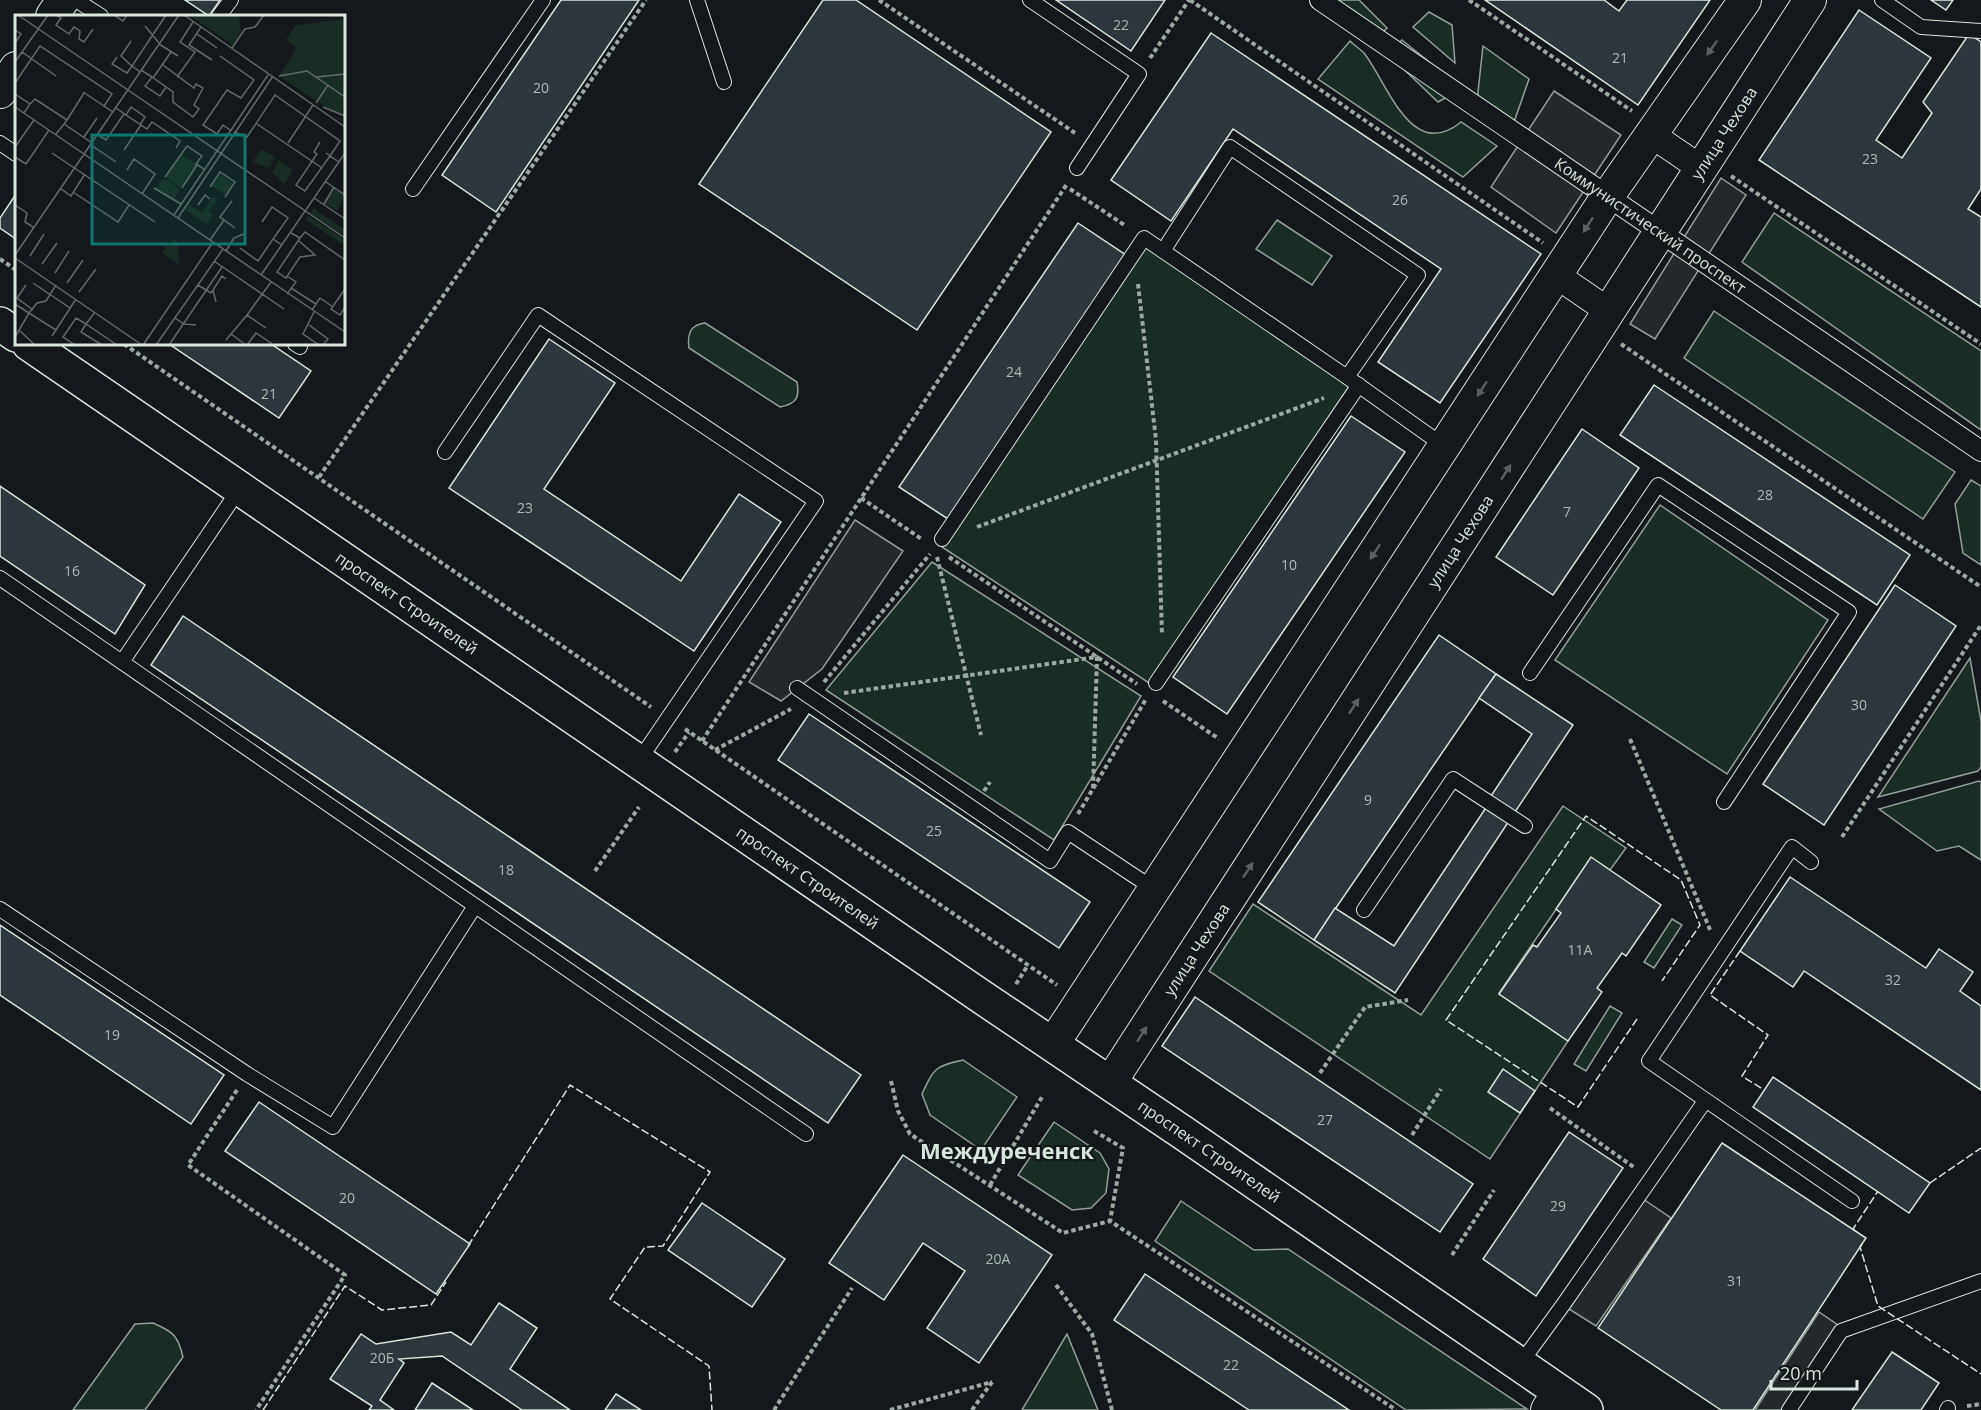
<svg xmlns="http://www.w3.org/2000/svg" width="1981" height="1410" font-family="'Open Sans',sans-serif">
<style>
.green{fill:#1a2d24;stroke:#939e99;stroke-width:1.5}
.parking{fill:#24282b;stroke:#939e99;stroke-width:1.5}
.building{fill:#2c363c;stroke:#d8e6dc;stroke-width:1.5}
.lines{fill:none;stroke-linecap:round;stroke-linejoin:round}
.service-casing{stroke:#d8e6dc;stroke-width:16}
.pedestrian-casing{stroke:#d8e6dc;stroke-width:22}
.minor-casing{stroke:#d8e6dc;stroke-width:28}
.tertiary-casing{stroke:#d8e6dc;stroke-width:34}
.secondary-casing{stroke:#d8e6dc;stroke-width:36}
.path{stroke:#9da8a2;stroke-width:4;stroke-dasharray:4.5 3;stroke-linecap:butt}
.service{stroke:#14181c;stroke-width:14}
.pedestrian{stroke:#14181c;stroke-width:20}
.minor{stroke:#14181c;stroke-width:26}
.tertiary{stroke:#14181c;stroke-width:32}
.secondary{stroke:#14181c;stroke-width:33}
.fence{stroke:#d8e6dc;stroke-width:1.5;stroke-dasharray:8 3;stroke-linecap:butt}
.oneway{fill:#59605f}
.labels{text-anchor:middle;stroke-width:4.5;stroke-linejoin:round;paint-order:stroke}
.number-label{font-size:14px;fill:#adbab4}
.street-label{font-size:16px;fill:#d8e6dc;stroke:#14181c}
.district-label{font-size:22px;font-weight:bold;fill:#d8e6dc;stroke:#14181c}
.inset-road{fill:none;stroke:#626a69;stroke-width:1.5}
.view{fill:#0f766e;fill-opacity:0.15;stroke:#0f766e;stroke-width:3}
.inset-edge{fill:none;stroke:#d8e6dc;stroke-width:3}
</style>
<rect width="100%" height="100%" fill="#14181c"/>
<g class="green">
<path d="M1330 0H1359L1387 28 1373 42Z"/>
<path d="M1429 12 1452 25 1455 63 1413 27Z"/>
<path d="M1402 40 1454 82 1449 96 1438 102 1388 54Z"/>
<path d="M1350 41C1354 45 1360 49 1364 53 1387 82 1411 163 1461 122L1497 146 1463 177 1318 79Z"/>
<path d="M1483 46 1529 79 1513 125 1477 101Z"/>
<path d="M1774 213 1981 351V430L1742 262Z"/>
<path d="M1277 220 1332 256 1312 285 1256 249Z"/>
<path d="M1147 245 1350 385 1149 683 942 547Z"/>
<path d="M1714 311 1955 472 1923 519 1684 358Z"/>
<path d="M705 323 797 382C800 398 796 404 780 407L689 348C687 334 690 325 705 323Z"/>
<path d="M1971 480 1981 486V565L1963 553 1955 504Z"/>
<path d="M1660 505 1828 620 1727 774 1555 660Z"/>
<path d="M932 562 1141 696 1054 840 826 690Z"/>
<path d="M1970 658 1981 721V767L1978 771 1878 797Z"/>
<path d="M1979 781 1981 782V860L1959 846 1937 851 1879 809Z"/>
<path d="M1563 806 1626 848 1610 870 1591 858 1499 993 1568 1041 1490 1159 1209 971 1253 904 1421 1015Z"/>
<path d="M1672 919 1682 925 1654 968 1644 962Z"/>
<path d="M1610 1006 1622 1013 1586 1071 1574 1064Z"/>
<path d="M963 1060 1017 1097 981 1150 930 1115 922 1094C934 1068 935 1066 963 1060Z"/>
<path d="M1054 1122 1100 1153 1109 1169 1106 1193 1091 1208 1072 1210 1018 1175Z"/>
<path d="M1181 1201 1254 1250 1288 1249 1527 1409 1406 1410 1155 1241Z"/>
<path d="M153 1323C174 1332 178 1336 183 1357L145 1410H73L135 1324Z"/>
<path d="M1067 1334 1098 1410H1022Z"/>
</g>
<g class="parking">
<path d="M1554 91 1621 135 1556 233 1491 187Z"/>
<path d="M1721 178 1746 195 1655 339 1630 324Z"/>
<path d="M855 520 903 551 822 669 781 701 749 682Z"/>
<path d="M1643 1199 1671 1218 1596 1326 1569 1309Z"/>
<path d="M1819 1312 1841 1327 1786 1410H1755Z"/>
</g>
<g class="building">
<path d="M185 0H220L209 16Z"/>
<path d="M561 0H639L496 212 442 175Z"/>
<path d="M823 0H856L1051 132 917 330 699 184Z"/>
<path d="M1056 0H1165L1131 51Z"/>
<path d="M1485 0H1604L1619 11 1627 0H1710L1638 105Z"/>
<path d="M1931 0H1953L1946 10Z"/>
<path d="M1859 10 1931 58 1876 140 1902 158 1932 113 1923 102 1969 34 1981 42V189L1968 209 1981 217V307L1759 160Z"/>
<path d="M1211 33 1541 254 1440 403 1378 362 1441 269 1233 129 1171 221 1111 180Z"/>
<path d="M16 194V239L0 228V218Z"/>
<path d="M1078 223 1129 257 951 521 899 487Z"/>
<path d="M549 339 615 383 544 489 681 581 739 494 781 522 694 651 449 488Z"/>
<path d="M169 344H271L311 371 279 418Z"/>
<path d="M1654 385 1910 555 1877 605 1620 435Z"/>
<path d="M1351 416 1405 452 1227 714 1173 677Z"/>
<path d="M1582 429 1639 468 1553 595 1496 557Z"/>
<path d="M0 486 145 585 115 634 0 556Z"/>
<path d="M1895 585 1956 626 1824 825 1763 784Z"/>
<path d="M183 616 861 1075 828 1123 151 665Z"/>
<path d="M1439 635 1496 674 1314 940 1258 902Z"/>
<path d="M1496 674 1573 725 1515 812 1491 796 1532 734 1479 698Z"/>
<path d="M809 714 1090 902 1059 948 778 760Z"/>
<path d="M1487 806 1509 821 1395 993 1314 940 1335 908 1394 946Z"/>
<path d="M1591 857 1661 905 1626 956 1622 953 1597 988 1602 992 1568 1041 1499 994 1533 945 1537 947 1561 913 1556 909Z"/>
<path d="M1790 877 1926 968 1939 949 1973 972 1960 991 1981 1006V1090L1804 971 1793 987 1740 951Z"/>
<path d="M0 925 224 1075 191 1124 0 995Z"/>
<path d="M1195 997 1473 1184 1440 1232 1162 1046Z"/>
<path d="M1503 1069 1535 1091 1520 1113 1488 1092Z"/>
<path d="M1773 1077 1930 1183 1909 1213 1753 1107Z"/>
<path d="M259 1102 470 1244 436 1294 225 1151Z"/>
<path d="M1569 1132 1623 1168 1536 1296 1483 1259Z"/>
<path d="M1722 1143 1866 1238 1753 1410H1721L1598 1328Z"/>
<path d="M903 1155 1052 1255 979 1363 927 1328 965 1271 923 1243 884 1300 829 1263Z"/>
<path d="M702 1203 785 1259 752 1307 668 1250Z"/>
<path d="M1145 1274 1349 1410H1249L1114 1320Z"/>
<path d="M499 1303 537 1328 510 1369 570 1410H522L442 1356 399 1359 404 1363 380 1400 394 1410H369L372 1406 330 1379 361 1334 376 1344 451 1332 471 1345Z"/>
<path d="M1892 1352 1939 1383 1921 1410H1852Z"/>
<path d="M432 1383 473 1410H415Z"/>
<path d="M616 1394 641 1410H605Z"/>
</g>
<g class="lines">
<g class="service-casing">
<g id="service">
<path d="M76 0 101 16"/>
<path d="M697 0 724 82"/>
<path d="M1030 0 1139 74 1077 168"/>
<path d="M1882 0 1921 27 1981 31"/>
<path d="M219 16 231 0"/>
<path d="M0 143 16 154"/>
<path d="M413 189 543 0"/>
<path d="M1163 251 1347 377"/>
<path d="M295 344 300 347"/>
<path d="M445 452 538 315 816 501 638 762"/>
<path d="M942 539 1144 238 1163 251 1230 147 1418 275 1347 377 1444 446"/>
<path d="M0 578 806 1134"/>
<path d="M122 662 240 488"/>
<path d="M1530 673 1658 485 1849 612 1724 802"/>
<path d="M1156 683 1359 385"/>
<path d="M797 688 1050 861 1068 832 1154 889"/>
<path d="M1811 862 1792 847 1649 1061 1852 1201"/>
<path d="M0 909 247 1074 333 1127 475 906"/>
<path d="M1364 910 1453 779 1525 826"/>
<path d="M1520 1364 1563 1305 1705 1101"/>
<path d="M1789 1410 1841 1331 1981 1281"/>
<path d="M1947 1410 1948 1408"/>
</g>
</g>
<g class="pedestrian-casing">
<g id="pedestrian">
<path id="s1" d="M1320 0 1981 451"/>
</g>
</g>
<g class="minor-casing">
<g id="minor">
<path d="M1652 135 1702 169"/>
<path d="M1556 275 1610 312"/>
</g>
</g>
<g class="tertiary-casing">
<g id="tertiary">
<path d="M52 16 63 0"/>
<path d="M0 92 16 68"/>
<path d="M1053 1044 1603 203 1745 0"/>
<path id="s2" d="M1110 1083 1810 0"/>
<path d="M1547 1410 1558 1393"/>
</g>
</g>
<g class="secondary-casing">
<g id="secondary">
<path d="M0 324 16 335"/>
<path id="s3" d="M29 344 976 993 1182 1132 1586 1410"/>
</g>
</g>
<g class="path">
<path d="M879 0 1075 133"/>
<path d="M1190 0 1543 243"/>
<path d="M1469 0 1632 111"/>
<path d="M1150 58 1189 0"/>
<path d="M1731 176 1981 344"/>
<path d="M1070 189 1126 226"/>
<path d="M0 259 16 270"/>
<path d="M1138 284 1156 440 1162 635"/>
<path d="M124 344 651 707"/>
<path d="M1621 344 1981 587"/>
<path d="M319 477 646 0"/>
<path d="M861 498 923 540"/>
<path d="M977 527 1324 398"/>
<path d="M937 557 981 735"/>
<path d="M949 557 1137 684"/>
<path d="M824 682 930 554"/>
<path d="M844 693 1097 657 1093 789"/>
<path d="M1163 701 1219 739"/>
<path d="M685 729 1057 985"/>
<path d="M1630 739 1711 932"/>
<path d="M702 741 1067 184"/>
<path d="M715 750 791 709"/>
<path d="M675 752 689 732"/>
<path d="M984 791 990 782"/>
<path d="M1078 814 1146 699"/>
<path d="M1842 837 1981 625"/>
<path d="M595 871 639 807"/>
<path d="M1016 984 1028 965"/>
<path d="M1320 1073 1365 1007 1408 1000"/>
<path d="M891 1081 898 1111 910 1134 1063 1233 1110 1221 1396 1410"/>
<path d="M237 1090 188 1165 345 1275 256 1410"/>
<path d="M1550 1108 1635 1168"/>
<path d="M1094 1131 1123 1148 1110 1221"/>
<path d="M1412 1135 1441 1089"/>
<path d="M990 1185 1042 1097"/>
<path d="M1452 1255 1494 1190"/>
<path d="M1056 1285 1092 1334 1112 1410"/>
<path d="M1967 1406 1981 1404"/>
<path d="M774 1410 852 1288"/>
<path d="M890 1410 992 1382"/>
<path d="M972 1410 992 1382"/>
</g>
<use href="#service" class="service"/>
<use href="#pedestrian" class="pedestrian"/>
<use href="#minor" class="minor"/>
<use href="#tertiary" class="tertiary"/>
<use href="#secondary" class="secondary"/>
<g class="fence">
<path d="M1740 951 1710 995 1768 1035 1742 1076 1764 1090"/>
<path d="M1637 1019 1578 1107 1446 1020 1586 816 1681 880 1700 925 1662 981"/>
<path d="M1930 1183 1981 1148"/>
<path d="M1855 1231 1853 1229 1878 1191"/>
<path d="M1862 1244 1860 1247 1878 1306 1981 1374"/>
<path d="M468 1246 570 1085 710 1172 663 1246 645 1247 610 1299 709 1366 712 1410"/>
<path d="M263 1410 345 1286 382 1310 431 1305 446 1282"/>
</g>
</g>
<defs><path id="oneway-solid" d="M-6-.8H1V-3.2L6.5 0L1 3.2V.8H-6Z" transform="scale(1.5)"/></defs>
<g class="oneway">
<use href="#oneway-solid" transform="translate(1712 48) rotate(125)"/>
<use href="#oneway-solid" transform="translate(1588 225) rotate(123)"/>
<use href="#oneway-solid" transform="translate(1482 389) rotate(123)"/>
<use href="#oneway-solid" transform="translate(1506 472) rotate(-57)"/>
<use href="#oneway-solid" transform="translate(1375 552) rotate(123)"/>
<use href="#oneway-solid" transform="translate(1354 706) rotate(-57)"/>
<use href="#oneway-solid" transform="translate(1248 870) rotate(-57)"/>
<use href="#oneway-solid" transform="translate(1142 1034) rotate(-57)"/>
</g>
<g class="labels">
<g class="number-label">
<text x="1121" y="30">22</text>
<text x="1620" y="63">21</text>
<text x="541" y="93">20</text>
<text x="1870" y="164">23</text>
<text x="1400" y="205">26</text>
<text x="1014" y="377">24</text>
<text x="269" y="399">21</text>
<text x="1765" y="500">28</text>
<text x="525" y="513">23</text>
<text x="1567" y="517">7</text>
<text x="1289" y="570">10</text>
<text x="72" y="576">16</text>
<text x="1859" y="710">30</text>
<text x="1368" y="805">9</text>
<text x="934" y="836">25</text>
<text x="506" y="875">18</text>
<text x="1580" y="955">11А</text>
<text x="1893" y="985">32</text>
<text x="112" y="1040">19</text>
<text x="1325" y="1125">27</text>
<text x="347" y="1203">20</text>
<text x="1558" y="1211">29</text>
<text x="998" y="1264">20А</text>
<text x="1735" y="1286">31</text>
<text x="382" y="1363">20Б</text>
<text x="1231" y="1370">22</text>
</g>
<g class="street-label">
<text dy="6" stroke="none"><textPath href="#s2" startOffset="1131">улица Чехова</textPath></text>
<text dy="6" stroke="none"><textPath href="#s1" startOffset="400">Коммунистический проспект</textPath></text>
<text dy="6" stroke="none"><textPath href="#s2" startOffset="645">улица Чехова</textPath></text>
<text dy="6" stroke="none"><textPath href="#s3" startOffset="458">проспект Строителей</textPath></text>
<text dy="6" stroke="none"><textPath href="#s3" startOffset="944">проспект Строителей</textPath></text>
<text dy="6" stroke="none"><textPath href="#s2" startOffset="159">улица Чехова</textPath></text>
<text dy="6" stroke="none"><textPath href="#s3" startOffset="1430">проспект Строителей</textPath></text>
</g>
<g class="district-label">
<text x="1007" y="1159">Междуреченск</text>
</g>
</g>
<g transform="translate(15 15)">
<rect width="330" height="330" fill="#14181c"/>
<path d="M174 0H224L226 17 218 30ZM330 4V100L312 93 264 61 282 33 271 25 281 10ZM247 134 261 143 254 147H258L254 153 237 147ZM166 139 182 150 166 173 150 162ZM264 145 278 155 269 169 257 157ZM205 159 218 168 211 180 197 171ZM149 163 165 174 159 185 141 173ZM319 173 330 180 322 196 310 188ZM198 182 203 185 193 196 198 200 192 209 171 195 174 190 187 198ZM298 193 330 215V221L296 198ZM294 201 330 225V231L290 204ZM160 223 163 231 164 249 147 238 152 230 159 234 155 230Z" fill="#1a2d24"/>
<path class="inset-road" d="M3 0 330 223M41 0 46 3 41 10 54 19 59 12 65 16 64 24 69 27 78 14M99 0 108 6 112 0M169 0 330 112M130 11 144 28M186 12 174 30 197 45M0 15 6 19 0 28M182 19 202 33M116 26 106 41 117 51 151 0M144 29 163 41M217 33 230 14 240 12 249 0M7 37 41 61M205 41 239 65 226 83 212 75 188 110 202 119 208 110 215 115M102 42 97 49 112 58 117 51 125 57M0 47 33 0M126 55 137 62 130 71 145 81 151 72M264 61 292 56 330 82M137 62 158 77V87L178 102 184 94 179 90 188 73 181 69 179 73 148 50M162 62 180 37 165 27 178 7M302 62 330 59M138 63 156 37M0 68 25 31 97 79 89 91 98 97M68 77 89 91M0 79 15 89 9 98M301 88 313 70M15 89 20 84 52 105 49 109M0 92 330 317M308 92 330 101M101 93 111 100 116 92 130 102 125 110M111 100 132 114 137 107 165 126 161 133M52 105 69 78M242 109 307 153M219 117 232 122 260 80 325 126 315 141 324 147M41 119 49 109 77 128M83 120 91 125 109 99M69 122 82 103M305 127 299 137 302 139 281 170 290 176 315 141 311 138M273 128 298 90M76 130 101 147M0 132 19 105M109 135 126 110M37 138 140 207M0 142 11 149 34 115M112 155 119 144 140 159 127 179M150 162 172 131 187 141 181 149 189 154M311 167 330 180M195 172 205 157 220 167 210 182M139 173 166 189M167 173 182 150M46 174 56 181 70 159M58 177 103 207 114 190M299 183 330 204M217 186 205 202 220 213M309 189 319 172M0 190 12 198 10 207 18 212M183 190 190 180 195 184M159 200 253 60M163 203 258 61M247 207 257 192 273 203 258 224M276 218 285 223 290 217 330 245M195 225 209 205M284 226 300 240 285 242 271 263 262 257 285 223M225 233 243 246 258 224 267 230M211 236 219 223 231 218M0 240 164 0M15 241 29 219M0 243 127 330M199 246 269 294M27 249 42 228M40 258 54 236M246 260 330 138M272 261 281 267 272 279M18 268 55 293M52 268 68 245M11 270 2 283 18 295M183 270 196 278 198 275 201 287M276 273 301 289M330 274 316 294 325 300 330 292M198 275 207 261 211 264M64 277 81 254M0 289 14 298 22 288 31 286 41 270M297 295 305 283 318 292M299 297 288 319 304 330M160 303 169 309 181 310M294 310 313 324 308 330M251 313 232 300 256 267M5 316 20 330M216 319 231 330M37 321 61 284M0 322 14 298 41 315M211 325 232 300M60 330 48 322 61 303 71 309 80 297M87 330 66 317 71 309 102 330M128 330 198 227M141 330 208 234M154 330 207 252M232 330 241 318 259 330"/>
<path class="view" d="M77 120H230V229H77Z"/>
<rect width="330" height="330" class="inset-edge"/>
</g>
<path d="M1771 1380v9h86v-9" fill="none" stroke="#d8e6dc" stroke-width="3"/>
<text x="1780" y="1380" font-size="18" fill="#d8e6dc" stroke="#14181c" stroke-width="4.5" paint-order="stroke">20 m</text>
</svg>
